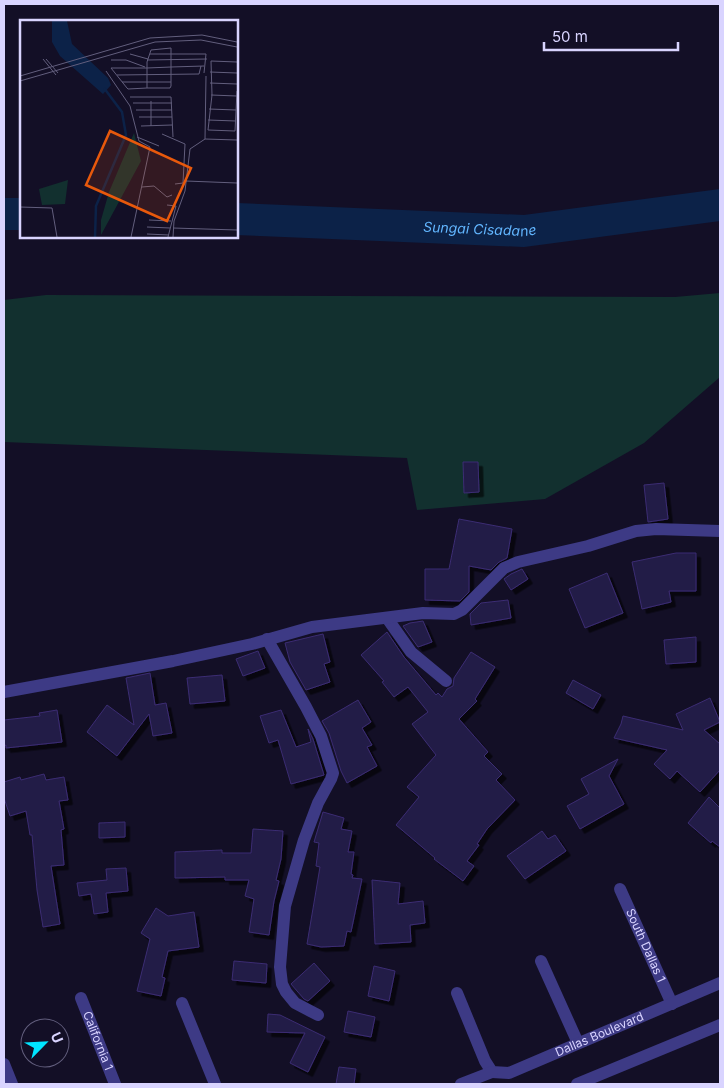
<svg xmlns="http://www.w3.org/2000/svg" width="724" height="1088" font-family="Inter,sans-serif">
<style>
.green{fill:#12302f}
.lines{fill:none;stroke-linecap:round;stroke-linejoin:round}
.river{stroke:#0c2248;stroke-width:32}
.building{fill:#241b47;stroke:#3b2d73;filter:url(#shadow)}
.minor{stroke:#3d3a85;stroke-width:12}
.labels{text-anchor:middle;stroke-width:4.5;stroke-linejoin:round;paint-order:stroke}
.street-label{font-size:12px;fill:#d9d4ff;stroke:#130f26}
.water-label{font-size:14px;font-style:italic;fill:#62b6ff;stroke:#130f26}
.inset-river{fill:none;stroke:#0c2248;stroke-width:2.5}
.inset-road{fill:none;stroke:#625e7d;stroke-width:1}
.view{fill:#e8590c;fill-opacity:0.15;stroke:#e8590c;stroke-width:2.5}
.inset-edge{fill:none;stroke:#d9d4ff;stroke-width:2.5}
</style>
<defs>
<filter id="shadow"><feDropShadow dx="4.5" dy="4.5" stdDeviation="0" flood-color="#0009"/></filter>
</defs>
<rect width="100%" height="100%" fill="#130f26"/>
<path class="green" d="M720 293V377L644 443 545 499 417 510 407 458 4 442V300L46 295 675 297Z"/>
<g class="lines">
<g class="river">
<path d="M4 214H21"/>
<path id="s1" d="M236 219 524 231 720 205"/>
</g>
</g>
<g class="building">
<path d="M463 462H478L479 492 464 493Z"/>
<path d="M664 483 668 519 648 522 644 485Z"/>
<path d="M459 519 512 529 507 558 499 562 491 570 469 566V592L460 601 425 600V569H449Z"/>
<path d="M676 553H696V591H669L671 602 642 609 632 562Z"/>
<path d="M522 569 528 579 511 590 504 579 511 574Z"/>
<path d="M607 573 623 613 585 628 569 589Z"/>
<path d="M508 600 511 618 471 625 470 614 481 603Z"/>
<path d="M423 621 432 642 418 647 403 626 410 623Z"/>
<path d="M387 632 404 657 436 695 438 693 442 697 447 689 453 686 454 678 471 652 495 667 475 699 477 701 459 719 488 752 484 756 502 774 496 780 515 800 487 829 477 844 479 845 467 861 474 866 463 881 434 859 435 858 396 825 419 797 407 787 436 755 412 724 428 712 408 687 394 697 382 682 384 681 361 655Z"/>
<path d="M323 634 330 662 324 664 330 682 306 690 290 662 285 643Z"/>
<path d="M696 637V662L666 664 664 640Z"/>
<path d="M258 651 265 668 243 676 236 659Z"/>
<path d="M150 673 155 705 166 703 172 733 153 736 149 714 117 756 87 732 107 705 134 725 126 678Z"/>
<path d="M222 675 225 701 190 704 187 678Z"/>
<path d="M573 680 601 695 593 709 566 693Z"/>
<path d="M710 698 720 722 704 730 720 744V770L700 792 677 771 670 779 654 764 667 750 614 738 621 724 623 716 683 730 676 714Z"/>
<path d="M358 700 371 722 362 728 372 745 367 747 377 766 347 783 341 771 329 733 322 721Z"/>
<path d="M57 710 62 742 6 748V745L4 746V720L40 716 39 713Z"/>
<path d="M281 710 296 747 311 742 308 729 313 739 324 775 291 784 278 740 269 743 260 716Z"/>
<path d="M618 759 609 776 624 804 580 829 567 806 589 794 581 779Z"/>
<path d="M44 774 46 780 64 777 68 800 59 801 64 829 61 830 64 865 51 866 60 924 43 927 37 890 32 835H30L26 811 10 816 4 798V782L20 777 21 780Z"/>
<path d="M709 797 720 808V847L712 841 711 843 688 823Z"/>
<path d="M323 812 344 818 341 829 352 831 348 852H354L351 874 353 875 352 878 362 879 351 932 347 931 344 946 321 947 307 944 320 867 316 866 319 843 314 842Z"/>
<path d="M125 822V837L99 838V823Z"/>
<path d="M253 829 283 831 281 859 276 880 279 881 274 901 269 935 249 932 254 899 245 896 249 880H225V877L175 878V852L222 850V853H251Z"/>
<path d="M542 831 548 839 555 835 566 851 525 879 507 856Z"/>
<path d="M126 868 128 891 106 893 108 912 94 914 91 894 79 896 77 883 107 880 106 869Z"/>
<path d="M372 880 400 883 398 904 423 901 425 923 410 925 411 942 375 944Z"/>
<path d="M156 908 168 916 194 912 199 947 168 951 162 977 165 978 161 996 137 991 150 939 141 933Z"/>
<path d="M234 961 267 964 266 983 232 980Z"/>
<path d="M314 963 330 981 308 1001 304 999 291 984Z"/>
<path d="M374 966 395 971 389 1001 368 996Z"/>
<path d="M348 1011 375 1017 371 1037 344 1032Z"/>
<path d="M268 1014 280 1015 325 1037 308 1072 290 1063 305 1033 267 1032Z"/>
<path d="M339 1067 356 1069 354 1084H336Z"/>
</g>
<g class="lines">
<g class="minor">
<path d="M387 618 411 652 446 681"/>
<path d="M267 639 306 707 321 736 333 773 331 779 318 803 304 840 285 906 280 967 282 984 286 992 295 1003 318 1015"/>
<path d="M4 692 173 661 252 644 312 627 423 613 454 614 462 610 504 568 518 562 588 546 636 531 656 529 720 531"/>
<path id="s2" d="M620 889 672 1004"/>
<path d="M541 961 578 1043"/>
<path id="s3" d="M457 993 485 1061 492 1072 509 1073 720 983"/>
<path id="s4" d="M81 998 115 1084"/>
<path d="M182 1003 215 1084"/>
<path d="M4 1064 12 1084"/>
<path d="M461 1084 492 1072"/>
<path d="M577 1084 720 1025"/>
</g>
</g>
<g class="labels">
<g class="street-label">
<text dy="4" stroke="none"><textPath href="#s2" startOffset="62">South Dallas 1</textPath></text>
<text dy="4" stroke="none"><textPath href="#s3" startOffset="202">Dallas Boulevard</textPath></text>
<text dy="4" stroke="none"><textPath href="#s4" startOffset="46">California 1</textPath></text>
</g>
<g class="water-label">
<text dy="5" stroke="none"><textPath href="#s1" startOffset="244">Sungai Cisadane</textPath></text>
</g>
</g>
<g transform="translate(20 20)">
<rect width="218" height="218" fill="#130f26"/>
<path d="M114 113 121 141 81 215V200L89 172ZM48 160 45 184 22 185 19 169Z" fill="#12302f"/>
<path d="M32 1H47L52 24 88 58 91 65 83 74 40 36 32 22Z" fill="#0c2248"/>
<path class="inset-river" d="M75 217 76 186 106 115 102 92 84 68"/>
<path class="inset-road" d="M110 34 128 39M130 34H186L184 53M23 39 36 55M26 39 38 53M91 40H106L125 47M127 40 187 39M217 42 191 41 192 75 188 110 215 111 217 71M86 51 110 86 119 121 130 127 111 217M190 52 217 53M97 55 179 54 181 46M0 56 130 18 182 15 217 22M0 61 135 22 181 20 217 27M102 62H151M190 63 217 64M127 68V42L131 30 151 28V66L150 68H127L108 69 107 68 91 48H127L151 47 184 46M191 75 217 76M110 77H151L153 117M131 81V106M113 83H152M189 89 216 90M116 90H152M119 97H152M188 100 216 101M121 106 152 105M142 114 165 124M117 117 139 126M185 119 186 56M166 161 217 163M155 164 163 163 165 124M122 167 134 166 147 177 152 175M147 185 156 186 148 217M0 187 32 188 37 217M129 200 151 201M127 207 150 208M153 208 217 210M127 214 149 215M153 217 154 201 165 171 170 129 185 119 217 120"/>
<path class="view" d="M90 111 171 148 147 201 66 165Z"/>
<rect width="218" height="218" class="inset-edge"/>
</g>
<rect width="724" height="1088" fill="none" stroke="#d9d4ff" stroke-width="10"/>
<g transform="translate(45 1043) rotate(66)"><circle r="24" fill="#130f26" stroke="#625e7d"/>
<path d="M0-4L9 19L0 12L-9 19Z" fill="#00e5ff"/>
<text y="-8" font-size="14" font-weight="bold" text-anchor="middle" fill="#d9d4ff">U</text>
</g>
<path d="M544 42v8h134v-8" fill="none" stroke="#d9d4ff" stroke-width="2.5"/>
<text x="552" y="42" font-size="15" fill="#d9d4ff" stroke="#130f26" stroke-width="4" paint-order="stroke">50 m</text>
</svg>
